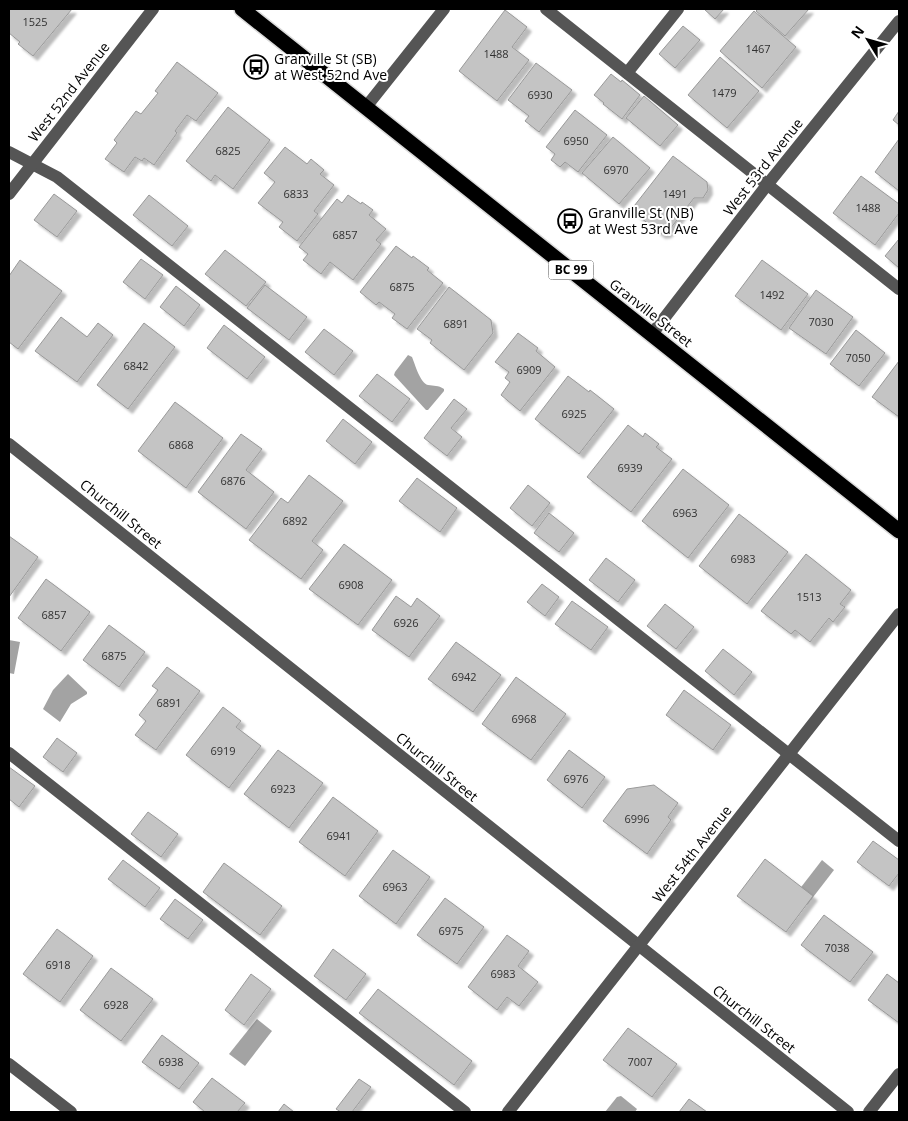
<svg xmlns="http://www.w3.org/2000/svg" width="908" height="1121" font-family="'Open Sans',sans-serif">
<style>
.water{fill:#a3a3a3}
.building{fill:#c4c4c4;stroke:#999;filter:url(#shadow)}
.lines{fill:none;stroke-linecap:round;stroke-linejoin:round}
.highway-casing{stroke:#dbdbdb;stroke-width:18}
.minor{stroke:#555;stroke-width:12}
.highway{stroke:#000;stroke-width:15}
.labels{text-anchor:middle;stroke-width:4;stroke-linejoin:round;paint-order:stroke}
.number-label{font-size:11px;fill:#313131}
.shield{fill:#fff;stroke:#4c4c4c;stroke-width:1}
.shield-label{font-size:12px;font-weight:bold;fill:#000}
.poi-label{font-size:14px;fill:#000;stroke:#fff;text-anchor:start}
.street-label{font-size:14px;fill:#000;stroke:#fff}
</style>
<defs>
<filter id="shadow"><feDropShadow dx="4.5" dy="4.5" stdDeviation="1" flood-color="#0004"/></filter>
</defs>
<rect width="100%" height="100%" fill="#fff"/>
<g class="water">
<path d="M408 355 412 357C415 364 420 383 428 385 434 386 438 385 444 389V391L428 410H426L394 375 395 372Z"/>
<path d="M9 640 20 642 14 674 9 673Z"/>
<path d="M68 674 87 692V694L71 704 60 722 43 709 53 690Z"/>
<path d="M822 860 834 870 807 905 795 895Z"/>
<path d="M257 1019 272 1031 245 1066 229 1054Z"/>
<path d="M621 1096 637 1109 635 1112H605L617 1097Z"/>
</g>
<g class="building">
<path d="M10 9H72L33 56 18 44 20 42 9 33V11Z"/>
<path d="M704 9H724L715 19Z"/>
<path d="M758 9H809L785 36 756 11Z"/>
<path d="M505 10 527 27 512 47 529 60 497 101 459 71Z"/>
<path d="M754 11 796 47 762 88 720 51Z"/>
<path d="M683 26 700 40 675 68 659 54Z"/>
<path d="M720 57 759 91 727 128 688 95Z"/>
<path d="M177 62 218 93 196 121 187 115 175 131 177 133 154 165 144 158 142 161 135 157 124 172 105 159 117 143 114 140 136 111 141 114 158 93 155 91Z"/>
<path d="M536 63 572 90 539 132 525 121 529 116 508 100Z"/>
<path d="M611 74 621 82 622 80 640 95 622 119 603 104 604 103 594 95Z"/>
<path d="M644 96 678 125 660 146 626 118Z"/>
<path d="M228 107 270 140 233 189 215 175 211 181 186 161Z"/>
<path d="M575 110 607 135 578 172 565 162 560 167 551 160 555 154 546 147Z"/>
<path d="M899 111V125L893 120Z"/>
<path d="M613 137 650 168 619 204 582 173Z"/>
<path d="M899 139V191L875 172Z"/>
<path d="M285 147 307 164 311 159 324 170 320 174 334 185 314 211 318 214 297 241 279 227 283 222 258 203 275 182 264 173Z"/>
<path d="M673 156 707 182 708 190 703 198H694L667 233 661 234 631 210Z"/>
<path d="M861 176 899 204V213L875 245 833 213Z"/>
<path d="M54 194 77 211 57 237 34 220Z"/>
<path d="M149 195 188 226 172 246 133 215Z"/>
<path d="M348 195 361 204 362 202 373 210 369 215 386 229 376 240 381 244 353 280 330 262 321 274 303 260 308 254 299 247 337 199 342 203Z"/>
<path d="M899 239V268L885 256Z"/>
<path d="M396 246 412 258 413 256 429 268 427 270 443 283 407 329 392 318 395 314 379 302 376 305 360 292Z"/>
<path d="M225 250 266 282 246 306 205 274Z"/>
<path d="M141 259 163 275 145 299 123 282Z"/>
<path d="M20 260 62 291 18 349 9 342V276Z"/>
<path d="M762 260 808 294 781 330 735 296Z"/>
<path d="M265 285 307 317 289 340 247 308Z"/>
<path d="M176 286 200 305 184 326 160 307Z"/>
<path d="M449 287 491 320 493 333 464 370 430 343 432 340 417 329Z"/>
<path d="M816 290 853 317 826 354 789 328Z"/>
<path d="M61 317 87 337 98 323 113 335 77 382 35 351Z"/>
<path d="M144 323 175 347 128 409 97 385Z"/>
<path d="M224 325 265 357 247 379 207 348Z"/>
<path d="M324 329 353 351 334 375 305 352Z"/>
<path d="M856 330 885 353 859 386 830 364Z"/>
<path d="M518 333 538 348 536 351 555 367 520 411 501 395 510 382 505 378 509 372 495 362Z"/>
<path d="M899 361V417L872 397Z"/>
<path d="M377 374 410 399 392 422 359 396Z"/>
<path d="M568 376 589 392 590 390 614 409 579 454 535 419Z"/>
<path d="M454 399 467 409 451 428 462 437 447 456 424 438Z"/>
<path d="M175 402 223 438 186 488 138 451Z"/>
<path d="M343 419 372 442 355 464 326 441Z"/>
<path d="M628 425 643 437 645 433 659 444 656 447 672 459 631 512 587 477Z"/>
<path d="M241 434 262 449 246 470 274 492 246 529 198 492Z"/>
<path d="M683 469 729 505 688 558 642 521Z"/>
<path d="M309 475 343 501 312 541 323 550 301 579 249 540 281 498 288 503Z"/>
<path d="M417 478 457 508 440 532 399 501Z"/>
<path d="M528 485 550 503 532 526 510 508Z"/>
<path d="M549 513 574 533 559 552 534 533Z"/>
<path d="M739 514 788 552 747 604 699 566Z"/>
<path d="M9 536 38 557 9 597Z"/>
<path d="M344 544 392 580 358 625 309 589Z"/>
<path d="M806 554 851 590 840 604 845 607 833 622 829 618 810 642 795 630 791 634 761 611Z"/>
<path d="M606 558 635 580 618 602 589 580Z"/>
<path d="M46 579 90 612 61 651 18 618Z"/>
<path d="M542 584 559 597 545 616 527 602Z"/>
<path d="M396 596 411 607 417 598 440 616 409 657 372 630Z"/>
<path d="M572 601 608 627 591 650 555 624Z"/>
<path d="M665 604 694 627 676 649 647 626Z"/>
<path d="M109 625 145 652 119 687 83 660Z"/>
<path d="M456 642 501 675 473 712 428 679Z"/>
<path d="M723 649 752 672 734 695 705 671Z"/>
<path d="M167 667 200 691 156 750 135 735 146 721 139 715 158 690 152 686Z"/>
<path d="M516 677 566 714 531 760 482 724Z"/>
<path d="M684 690 731 725 713 750 666 715Z"/>
<path d="M223 707 241 721 236 727 261 746 229 788 186 755Z"/>
<path d="M57 738 77 753 63 772 43 757Z"/>
<path d="M278 750 323 783 289 828 244 794Z"/>
<path d="M569 750 605 777 582 808 547 780Z"/>
<path d="M9 767 35 786 19 807 9 799Z"/>
<path d="M654 785 678 803 668 817 671 820 647 854 603 821 627 789Z"/>
<path d="M333 797 378 831 345 876 299 842Z"/>
<path d="M148 812 178 834 161 857 131 834Z"/>
<path d="M873 841 899 860V873L889 886 857 862Z"/>
<path d="M393 850 430 877 396 924 359 896Z"/>
<path d="M765 859 813 896 786 932 737 896Z"/>
<path d="M123 860 160 888 145 907 108 879Z"/>
<path d="M224 863 282 906 260 935 203 892Z"/>
<path d="M445 898 484 927 457 964 417 935Z"/>
<path d="M175 899 203 920 188 939 160 919Z"/>
<path d="M824 915 873 952 850 982 801 945Z"/>
<path d="M57 929 93 956 60 1002 23 974Z"/>
<path d="M507 935 529 951 518 966 538 982 519 1006 507 997 497 1010 468 987Z"/>
<path d="M333 949 366 974 346 1000 314 976Z"/>
<path d="M111 968 153 999 121 1041 80 1010Z"/>
<path d="M251 974 271 989 244 1025 225 1010Z"/>
<path d="M887 974 899 983V1023L868 1000Z"/>
<path d="M378 989 472 1061 454 1085 359 1013Z"/>
<path d="M628 1028 677 1064 652 1097 603 1060Z"/>
<path d="M162 1035 199 1063 179 1089 142 1062Z"/>
<path d="M212 1078 245 1103 237 1112H205L193 1102Z"/>
<path d="M359 1079 371 1087 352 1112H341L336 1109Z"/>
<path d="M689 1099 707 1112H679Z"/>
<path d="M284 1104 294 1112H278Z"/>
</g>
<g class="lines">
<g class="highway-casing">
<path id="highway" d="M242 9 899 531"/>
</g>
<g class="minor">
<path d="M546 9 899 289"/>
<path d="M627 73 678 9"/>
<path d="M366 107 444 9"/>
<path d="M9 152 57 177 899 841"/>
<path d="M9 194 153 9"/>
<path d="M652 334 767 185 899 21"/>
<path d="M9 444 848 1112"/>
<path d="M9 753 465 1112"/>
<path d="M9 1064 71 1112"/>
<path d="M508 1112 899 614"/>
<path d="M869 1112 899 1074"/>
</g>
<use href="#highway" class="highway"/>
</g>
<defs>
<g id="bus-ring" transform="scale(1.25)"><circle r="9.5" fill="#fff" stroke="#000" stroke-width="1.5"/><path d="M-5-6H5V4H4V6H2V4H-2V6H-4V4H-5ZM-3.5-4V0h7V-4ZM-3.5 1.2v1.5H-2V1.2ZM2 1.2v1.5H3.5V1.2Z" fill="#000"/></g>
</defs>
<g fill-rule="evenodd">
<use href="#bus-ring" x="256" y="67"/>
<use href="#bus-ring" x="570" y="221"/>
</g>
<g class="labels">
<g class="number-label">
<text x="35" y="26">1525</text>
<text x="758" y="53">1467</text>
<text x="496" y="58">1488</text>
<text x="724" y="97">1479</text>
<text x="540" y="99">6930</text>
<text x="576" y="145">6950</text>
<text x="228" y="155">6825</text>
<text x="616" y="174">6970</text>
<text x="296" y="198">6833</text>
<text x="675" y="198">1491</text>
<text x="868" y="212">1488</text>
<text x="345" y="239">6857</text>
<text x="402" y="291">6875</text>
<text x="772" y="299">1492</text>
<text x="821" y="326">7030</text>
<text x="456" y="328">6891</text>
<text x="858" y="362">7050</text>
<text x="136" y="370">6842</text>
<text x="529" y="374">6909</text>
<text x="574" y="418">6925</text>
<text x="181" y="449">6868</text>
<text x="630" y="472">6939</text>
<text x="233" y="485">6876</text>
<text x="685" y="517">6963</text>
<text x="295" y="525">6892</text>
<text x="743" y="563">6983</text>
<text x="351" y="589">6908</text>
<text x="809" y="601">1513</text>
<text x="54" y="619">6857</text>
<text x="406" y="627">6926</text>
<text x="114" y="660">6875</text>
<text x="464" y="681">6942</text>
<text x="169" y="707">6891</text>
<text x="524" y="723">6968</text>
<text x="223" y="755">6919</text>
<text x="576" y="783">6976</text>
<text x="283" y="793">6923</text>
<text x="637" y="823">6996</text>
<text x="339" y="840">6941</text>
<text x="395" y="891">6963</text>
<text x="451" y="935">6975</text>
<text x="837" y="952">7038</text>
<text x="58" y="969">6918</text>
<text x="503" y="978">6983</text>
<text x="116" y="1009">6928</text>
<text x="171" y="1066">6938</text>
<text x="640" y="1066">7007</text>
</g>
<rect class="shield" x="548.5" y="260.5" width="45" height="19" rx="4"/>
<g class="shield-label">
<text x="571" y="274">BC 99</text>
</g>
<g class="poi-label">
<text x="274" y="64">Granville St (SB)<tspan x="274" dy="16">at West 52nd Ave</tspan></text>
<text x="588" y="218">Granville St (NB)<tspan x="588" dy="16">at West 53rd Ave</tspan></text>
</g>
<g class="street-label">
<text transform="translate(69 92) rotate(-52)" y="5">West 52nd Avenue</text>
<text transform="translate(763 167) rotate(-52)" y="5">West 53rd Avenue</text>
<text transform="translate(651 313) rotate(38)" y="5">Granville Street</text>
<text transform="translate(121 514) rotate(39)" y="5">Churchill Street</text>
<text transform="translate(437 767) rotate(39)" y="5">Churchill Street</text>
<text transform="translate(692 854) rotate(-52)" y="5">West 54th Avenue</text>
<text transform="translate(754 1019) rotate(38)" y="5">Churchill Street</text>
</g>
</g>
<rect width="908" height="1121" fill="none" stroke="#000000" stroke-width="20"/>
<g transform="translate(868 40) rotate(307)" stroke="#ffffff" stroke-width="4" paint-order="stroke">
<path d="M0-4L9 19L0 12L-9 19Z" fill="#000000"/>
<text y="-8" font-size="14" font-weight="bold" text-anchor="middle" fill="#000000">N</text>
</g>
</svg>
